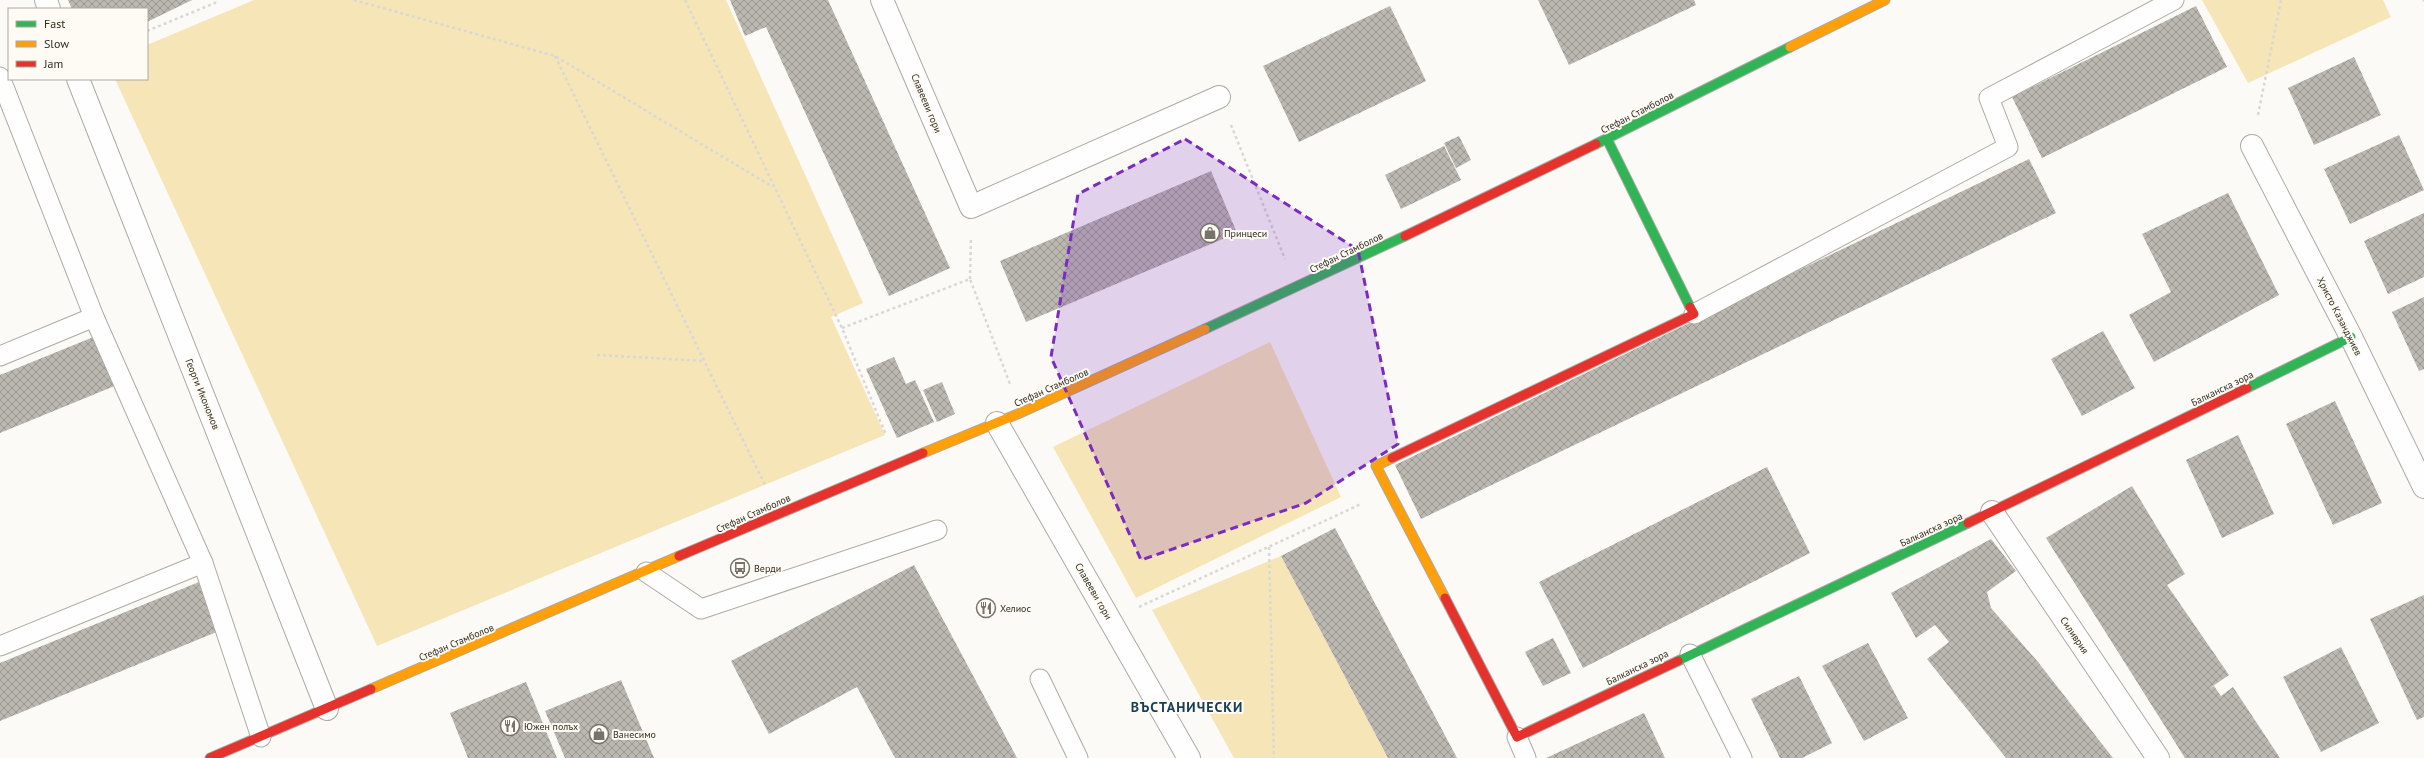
<svg xmlns="http://www.w3.org/2000/svg" width="2424" height="758" font-family="'PT Sans',sans-serif">
<style>
.park{fill:#f6e5b6}
.building{fill:url(#building-cross-hatch)}
.lines{fill:none;stroke-linecap:round;stroke-linejoin:round}
.lane-casing{stroke:#adaaa3;stroke-width:21}
.street-casing{stroke:#adaaa3;stroke-width:24}
.fast-casing{stroke:#adaaa3;stroke-width:11}
.slow-casing{stroke:#adaaa3;stroke-width:11}
.jam-casing{stroke:#adaaa3;stroke-width:11}
.path{stroke:#d8d8d7;stroke-width:2.5;stroke-dasharray:3 3;stroke-linecap:butt}
.lane{stroke:#fffefe;stroke-width:19}
.street{stroke:#fffefe;stroke-width:22}
.fast{stroke:#30b455;stroke-width:9}
.slow{stroke:#ff9f0a;stroke-width:9}
.jam{stroke:#e5322d;stroke-width:9}
.marked{fill:#7b2cbf;fill-opacity:0.2;stroke:#7b2cbf;stroke-width:3;stroke-dasharray:8 5;stroke-linejoin:round}
.labels{text-anchor:middle;stroke-width:4;stroke-linejoin:round;paint-order:stroke}
.street-label{font-size:10px;fill:#2f2b1f;stroke:#fefbf5}
.poi-label{font-size:10px;fill:#2f2b1f;stroke:#fefbf5;text-anchor:start}
.district-label{font-size:14px;font-weight:bold;letter-spacing:1px;fill:#174057;stroke:#fefbf5}
</style>
<defs>
<pattern id="building-cross-hatch" width="8" height="8" patternUnits="userSpaceOnUse"><rect width="8" height="8" fill="#bbb8b1"/><path d="M0 0l8 8M0 8l8-8" fill="none" stroke="#98968f"/></pattern>
</defs>
<rect width="100%" height="100%" fill="#fcfaf7"/>
<g class="park">
<path d="M254 0H726L863 303 831 317 885 435 377 646 115 79H147V45Z"/>
<path d="M2202 0H2383L2391 17 2248 83Z"/>
<path d="M1270 342 1341 497 1136 598 1053 447Z"/>
<path d="M1281 556 1388 758H1234L1152 610Z"/>
</g>
<g class="building">
<path d="M68 0H192L147 22V9H72Z"/>
<path d="M730 0H828L950 268 889 296 766 27 745 36Z"/>
<path d="M1538 0H1694L1696 5 1569 65Z"/>
<path d="M1390 6 1426 81 1299 142 1263 66Z"/>
<path d="M2196 6 2227 67 2042 158 2012 97Z"/>
<path d="M2354 57 2381 115 2314 145 2288 88Z"/>
<path d="M2399 135 2424 190 2350 224 2324 169Z"/>
<path d="M1459 136 1471 160 1456 168 1444 143Z"/>
<path d="M1444 146 1461 180 1401 209 1385 175Z"/>
<path d="M2029 159 2056 213 1421 519 1395 465Z"/>
<path d="M1211 171 1237 233 1026 322 1000 261Z"/>
<path d="M2228 193 2279 295 2154 362 2129 315 2171 292 2142 234Z"/>
<path d="M2424 213V277L2388 294 2364 241Z"/>
<path d="M2424 297V369L2419 371 2392 312Z"/>
<path d="M2103 331 2135 388 2082 416 2051 359Z"/>
<path d="M96 336 117 385 0 433V375Z"/>
<path d="M894 357 906 384 915 380 934 422 897 438 866 369Z"/>
<path d="M942 382 955 414 937 422 923 390Z"/>
<path d="M2335 401 2382 503 2333 525 2286 424Z"/>
<path d="M2238 435 2274 514 2222 538 2186 460Z"/>
<path d="M1767 467 1810 553 1583 668 1539 582Z"/>
<path d="M2132 486 2185 574 2167 585 2229 675 2210 688 2214 686 2221 696 2233 687 2280 758H2185L2046 538Z"/>
<path d="M1335 528 1457 758H1388L1281 556Z"/>
<path d="M1991 539 2016 571 1987 592 1991 608 2038 662 2113 758H2006L1927 659 1949 642 1935 625 1916 638 1891 593Z"/>
<path d="M914 565 1017 758H895L857 687 769 734 731 661Z"/>
<path d="M199 582 219 631 0 721V663Z"/>
<path d="M2424 595V717L2417 720 2370 619Z"/>
<path d="M1553 638 1571 673 1543 686 1525 652Z"/>
<path d="M1868 643 1908 718 1864 741 1822 666Z"/>
<path d="M2341 647 2379 723 2321 752 2283 677Z"/>
<path d="M1799 676 1832 743 1802 758H1780L1751 699Z"/>
<path d="M621 680 654 758H565L545 711Z"/>
<path d="M526 682 557 758H468L450 713Z"/>
<path d="M1644 713 1665 758H1546Z"/>
</g>
<g class="lines">
<g class="lane-casing">
<g id="lane">
<path d="M0 77 94 317 203 563 261 737"/>
<path d="M1694 314 2008 147 1989 98 2174 0"/>
<path d="M0 356 94 317"/>
<path d="M646 572 701 609 937 530"/>
<path d="M0 646 203 563"/>
<path d="M1690 654 1742 758"/>
<path d="M1040 679 1078 758"/>
<path d="M1517 737 1526 758"/>
</g>
</g>
<g class="street-casing">
<g id="street">
<path d="M46 0 49 9"/>
<path d="M882 0 971 207 1219 97"/>
<path d="M78 79 327 709"/>
<path d="M2252 146 2351 337 2424 487"/>
<path d="M997 423 1189 758"/>
<path d="M1992 512 2158 758"/>
</g>
</g>
<g class="fast-casing">
<g id="fast">
<path d="M1607 139 1690 307"/>
<path d="M1596 144 1790 47"/>
<path d="M1205 329 1405 236"/>
<path d="M2247 388 2351 337"/>
<path d="M1678 661 1968 523"/>
</g>
</g>
<g class="slow-casing">
<g id="slow">
<path d="M1790 47 1885 0"/>
<path d="M923 453 1020 413 1205 329"/>
<path d="M1392 458 1376 466 1445 598"/>
<path d="M371 689 679 556"/>
</g>
</g>
<g class="jam-casing">
<g id="jam">
<path d="M1405 236 1596 144"/>
<path d="M1392 458 1694 314 1690 307"/>
<path d="M1968 523 2247 388"/>
<path d="M679 556 923 453"/>
<path d="M1445 598 1517 737 1678 661"/>
<path d="M210 758 371 689"/>
</g>
</g>
<g class="path">
<path d="M354 0 555 56 773 187"/>
<path d="M685 0 842 328 886 435"/>
<path d="M2423 0 2424 1"/>
<path d="M147 31 215 3V0"/>
<path d="M555 56 765 485"/>
<path d="M2258 115 2281 0"/>
<path d="M1231 125 1285 259"/>
<path d="M970 279 971 237"/>
<path d="M842 328 970 279 1010 384"/>
<path d="M597 355 704 361"/>
<path d="M1269 547 1274 758"/>
<path d="M1139 607 1361 504"/>
</g>
<use href="#lane" class="lane"/>
<use href="#street" class="street"/>
<use href="#fast" class="fast"/>
<use href="#slow" class="slow"/>
<use href="#jam" class="jam"/>
</g>
<path class="marked" d="M1185 139 1358 250 1398 444 1306 503 1141 560 1051 357 1078 194Z"/>
<defs>
<g id="shop-ring" transform="scale(1)"><circle r="9.5" fill="#fefbf5" stroke="#77736b" stroke-width="1.5"/><path d="M-5-2.5h2.3a2.7 3.5 0 0 1 5.4 0H5L5.5 6h-11ZM-1.5-2.5h3a1.5 2.3 0 0 0-3 0Z" fill="#77736b"/></g>
<g id="bus-ring" transform="scale(1)"><circle r="9.5" fill="#fefbf5" stroke="#77736b" stroke-width="1.5"/><path d="M-5-6H5V4H4V6H2V4H-2V6H-4V4H-5ZM-3.5-4V0h7V-4ZM-3.5 1.2v1.5H-2V1.2ZM2 1.2v1.5H3.5V1.2Z" fill="#77736b"/></g>
<g id="restaurant-ring" transform="scale(1)"><circle r="9.5" fill="#fefbf5" stroke="#77736b" stroke-width="1.5"/><path d="M-5-6h1v4h1v-4h1v4h1v-4h1v5L-1.5 .5V6h-2V.5L-5-1ZM5-6V6H3V1.5H1.5Q1.5-4 5-6Z" fill="#77736b"/></g>
</defs>
<g fill-rule="evenodd">
<use href="#shop-ring" x="1210" y="233"/>
<use href="#bus-ring" x="740" y="568"/>
<use href="#restaurant-ring" x="986" y="608"/>
<use href="#restaurant-ring" x="510" y="726"/>
<use href="#shop-ring" x="599" y="734"/>
</g>
<g class="labels">
<g class="street-label">
<text transform="translate(927 103) rotate(67)" y="4">Славееви гори</text>
<text transform="translate(1637 112) rotate(-27)" y="4">Стефан Стамболов</text>
<text transform="translate(1346 252) rotate(-26)" y="4">Стефан Стамболов</text>
<text transform="translate(2340 316) rotate(63)" y="4">Христо Казанджиев</text>
<text transform="translate(1051 387) rotate(-24)" y="4">Стефан Стамболов</text>
<text transform="translate(2222 388) rotate(-26)" y="4">Балканска зора</text>
<text transform="translate(203 394) rotate(68)" y="4">Георги Икономов</text>
<text transform="translate(753 513) rotate(-24)" y="4">Стефан Стамболов</text>
<text transform="translate(1931 529) rotate(-25)" y="4">Балканска зора</text>
<text transform="translate(1094 591) rotate(60)" y="4">Славееви гори</text>
<text transform="translate(2075 635) rotate(56)" y="4">Силиврия</text>
<text transform="translate(456 642) rotate(-23)" y="4">Стефан Стамболов</text>
<text transform="translate(1637 667) rotate(-26)" y="4">Балканска зора</text>
</g>
<g class="poi-label">
<text x="1224" y="237">Принцеси</text>
<text x="754" y="572">Верди</text>
<text x="1000" y="612">Хелиос</text>
<text x="524" y="730">Южен полъх</text>
<text x="613" y="738">Ванесимо</text>
</g>
<g class="district-label">
<text x="1187" y="712">ВЪСТАНИЧЕСКИ</text>
</g>
</g>
<rect x="8" y="8" width="140" height="72" fill="#fefbf5" stroke="#aba89f"/>
<rect x="16" y="21" width="20" height="6" fill="#30b455" stroke="#aba89f"/>
<text x="44" y="28" font-size="12" fill="#2f2b1f">Fast</text>
<rect x="16" y="41" width="20" height="6" fill="#ff9f0a" stroke="#aba89f"/>
<text x="44" y="48" font-size="12" fill="#2f2b1f">Slow</text>
<rect x="16" y="61" width="20" height="6" fill="#e5322d" stroke="#aba89f"/>
<text x="44" y="68" font-size="12" fill="#2f2b1f">Jam</text>
</svg>
